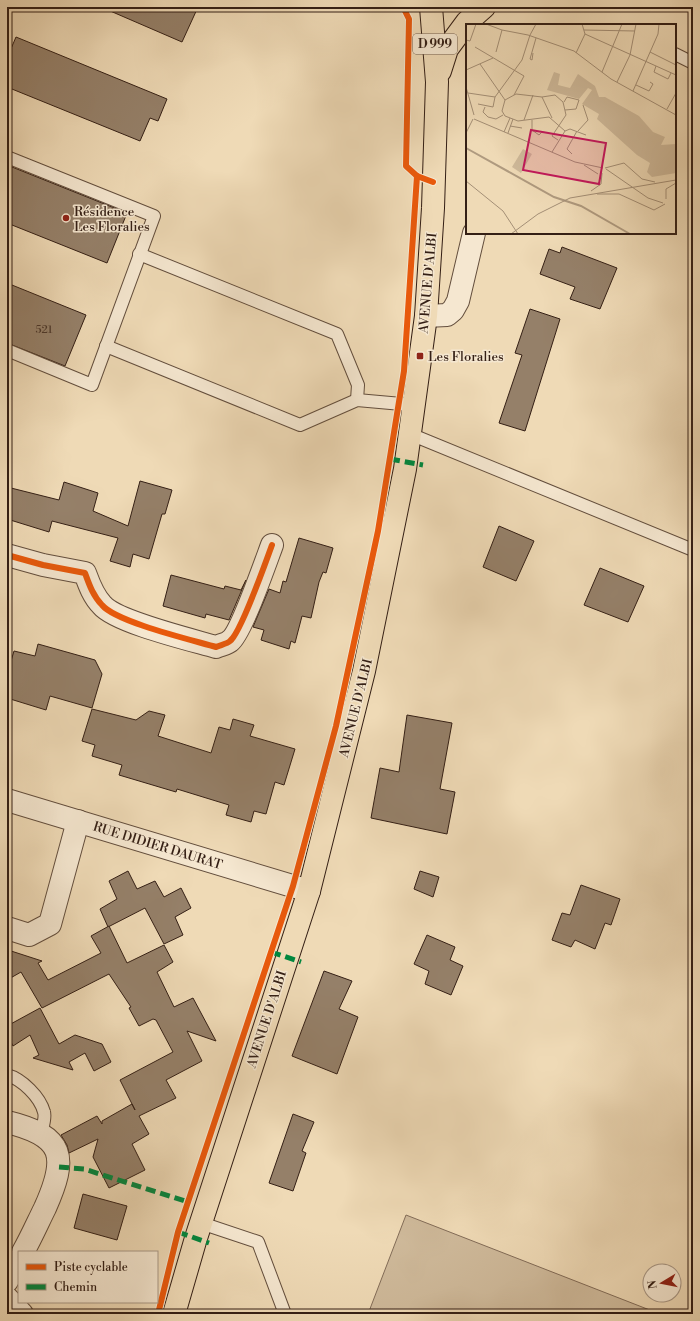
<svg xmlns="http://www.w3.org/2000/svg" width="700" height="1321" font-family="'Libre Bodoni',serif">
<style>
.green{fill:#cfba9b;stroke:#826c58}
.building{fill:#958069;stroke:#341f15}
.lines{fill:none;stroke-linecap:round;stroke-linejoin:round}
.service-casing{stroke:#634e3d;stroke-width:14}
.minor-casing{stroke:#634e3d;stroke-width:24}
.primary-casing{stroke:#341f15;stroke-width:24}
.service{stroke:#f5e7d0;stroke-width:12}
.minor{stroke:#f5e7d0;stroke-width:22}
.primary{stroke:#efdab6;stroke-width:22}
.quiet{stroke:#00873e;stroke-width:5;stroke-dasharray:10 5;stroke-linecap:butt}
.cycleway-casing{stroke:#f5e7d0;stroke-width:8}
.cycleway{stroke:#e8590c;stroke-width:6}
.poi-dot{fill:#8f2418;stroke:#f5e7d0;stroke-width:1.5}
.labels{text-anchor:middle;stroke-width:3;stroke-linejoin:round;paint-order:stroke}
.number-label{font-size:11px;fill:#4c372a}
.shield{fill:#f5e7d0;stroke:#6e5b4d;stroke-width:1}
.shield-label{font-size:12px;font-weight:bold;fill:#341f15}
.poi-label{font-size:13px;fill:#341f15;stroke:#f5e7d0;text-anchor:start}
.street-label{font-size:13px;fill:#341f15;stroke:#f5e7d0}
.inset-river{fill:none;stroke:#af9a7f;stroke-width:2}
.inset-road{fill:none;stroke:#a48f76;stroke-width:1}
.view{fill:#c2185b;fill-opacity:0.15;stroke:#c2185b;stroke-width:2}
.inset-edge{fill:none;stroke:#341f15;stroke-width:2}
</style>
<rect width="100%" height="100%" fill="#efdab6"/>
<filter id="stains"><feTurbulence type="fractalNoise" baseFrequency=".005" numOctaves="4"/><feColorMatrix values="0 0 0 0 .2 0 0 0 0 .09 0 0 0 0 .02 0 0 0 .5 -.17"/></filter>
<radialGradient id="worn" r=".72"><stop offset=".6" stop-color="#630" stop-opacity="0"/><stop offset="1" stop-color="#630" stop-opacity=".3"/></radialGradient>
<path class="green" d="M406 1215 660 1314H368Z"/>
<g class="building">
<path d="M101 7H198L182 42Z"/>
<path d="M16 37 167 99 158 121 150 118 140 141 7 87V58Z"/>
<path d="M7 165 127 213 107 263 7 223Z"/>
<path d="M562 247 617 268 600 309 570 299 575 287 540 274 549 249 560 253Z"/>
<path d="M7 283 86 315 65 366 7 343Z"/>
<path d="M530 309 560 319 525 431 499 423 522 355 515 353Z"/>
<path d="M140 481 172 490 165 514H162L149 559 133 554 130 567 110 561 118 538 52 521 49 532 7 519V487L59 500 64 482 98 493 93 511 128 526Z"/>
<path d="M499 526 534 541 516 581 483 567Z"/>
<path d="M299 538 333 548 326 573 323 572 319 582 311 618 302 616 295 643 291 641 289 649 261 640 264 630 253 627 269 589 280 593 283 581 286 582Z"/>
<path d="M600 568 644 586 628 622 584 605Z"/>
<path d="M171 575 224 589 225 586 241 590 246 580 235 606 229 620 206 614 205 618 163 606Z"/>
<path d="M38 644 95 660 102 674 92 708 50 696 46 710 7 698V660L11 661 14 651 35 656Z"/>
<path d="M92 709 136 720 149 711 165 715 158 736 211 753 219 727 230 730 233 719 254 725 250 736 295 749 284 785 275 782 266 814 254 811 251 822 226 815 229 805 177 789 176 792 119 775 122 765 92 756 95 745 82 741Z"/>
<path d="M407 715 452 723 440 789 455 792 447 834 371 818 380 768 399 772Z"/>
<path d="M128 871 137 889 155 881 164 897 181 888 191 908 175 917 183 935 164 944 145 908 108 927 100 909 117 899 109 881Z"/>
<path d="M420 871 439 877 433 897 414 889Z"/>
<path d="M581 885 620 899 611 925 605 923 595 949 575 940 571 947 552 940 562 913 570 915Z"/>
<path d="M109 926 127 963 164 945 173 962 157 972 174 1007 193 998 216 1041 187 1031 202 1061 166 1080 176 1098 139 1116 149 1134 132 1144 145 1170 109 1188 93 1157 98 1139 69 1153 67 1145 61 1135 97 1116 102 1124V1121L132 1104 135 1110 120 1080 173 1052 156 1020 153 1019 139 1026 129 1008 131 1007 109 974 42 1008 21 972 7 980V957L11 955 8 950 42 961 38 963 48 980 101 953 91 936Z"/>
<path d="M427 935 455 947 450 960 463 966 451 995 425 984 429 971 414 964Z"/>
<path d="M324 971 352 981 339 1009 358 1017 337 1074 292 1056Z"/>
<path d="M40 1008 59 1044 75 1035 102 1044 111 1062 94 1071 85 1053 69 1062 73 1070 33 1058 39 1055 30 1035 13 1046 7 1034V1026Z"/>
<path d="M293 1114 314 1122 302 1151 306 1153 293 1191 269 1183Z"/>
<path d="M83 1194 127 1206 117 1240 74 1228Z"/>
</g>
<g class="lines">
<g class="service-casing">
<g id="service">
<path d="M675 54 693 63"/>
<path d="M7 157 154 216 92 385 7 350"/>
<path d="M139 254 337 334 358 385 357 400"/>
<path d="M106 346 300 425 357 400 413 405"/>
<path d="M410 434 693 550"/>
<path d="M7 1075C22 1079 40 1097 44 1112 46 1118 42 1128 41 1134"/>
<path d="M201 1223 258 1242 285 1314"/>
</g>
</g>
<g class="minor-casing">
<g id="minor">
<path d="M426 316 447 315 453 310 458 301 474 233"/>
<path d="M7 555 43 565 85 573C89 584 93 596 102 605 116 622 192 640 216 647 220 645 227 644 230 641 241 633 266 561 272 545"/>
<path d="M7 800 309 891"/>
<path d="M7 928 29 935 50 924 78 821"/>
<path d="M7 1122C65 1136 68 1157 45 1208 38 1222 31 1238 23 1252"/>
<path d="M7 1281 19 1260"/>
<path d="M7 1298 22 1314"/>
</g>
</g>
<g class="primary-casing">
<g id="primary">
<path d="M440 71 447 49 467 22 484 7"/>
<path d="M174 1314 196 1238 309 891 364 671 405 469 426 316 433 208 437 82 431 7"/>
</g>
</g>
<use href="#service" class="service"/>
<use href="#minor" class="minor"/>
<use href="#primary" class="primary"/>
<g class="quiet">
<path d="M390 459 423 465"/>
<path d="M271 952 301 962"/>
<path d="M59 1167 84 1169 188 1202"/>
<path d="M178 1232 209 1243"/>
</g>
<g class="cycleway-casing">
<g id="cycleway">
<path d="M403 7 409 19 406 166 417 176 433 182"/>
<path d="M7 555 43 565 85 573C89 584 93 596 102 605 116 622 192 640 216 647 220 645 227 644 230 641 241 633 266 561 272 545"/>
<path d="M158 1314 178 1232 293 886 336 726 378 531 404 371 417 176"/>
</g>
</g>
<use href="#cycleway" class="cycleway"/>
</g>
<g class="poi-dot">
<circle cx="66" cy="218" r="4"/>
<rect x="416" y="352" width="8" height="8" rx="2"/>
</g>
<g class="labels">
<g class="number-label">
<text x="44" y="333">521</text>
</g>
<rect class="shield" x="413" y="34" width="44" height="20" rx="3"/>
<g class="shield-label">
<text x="435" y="48">D 999</text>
</g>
<g class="poi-label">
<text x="74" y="216">Résidence<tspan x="74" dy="15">Les Floralies</tspan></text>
<text x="428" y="361">Les Floralies</text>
</g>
<g class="street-label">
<text transform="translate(427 283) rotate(-85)" y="5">AVENUE D'ALBI</text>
<text transform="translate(355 708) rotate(-76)" y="5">AVENUE D'ALBI</text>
<text transform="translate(158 845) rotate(17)" y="5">RUE DIDIER DAURAT</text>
<text transform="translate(266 1019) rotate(-72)" y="5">AVENUE D'ALBI</text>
</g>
</g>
<g transform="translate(466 24)">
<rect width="210" height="210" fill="#efdab6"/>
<path d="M88 48 94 50 92 61 104 64 112 50 129 62 133 73H139L173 92 187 108 199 113 195 121 210 120V149L186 153 181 148 184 139 171 131 131 95 133 90 116 80 126 66 122 64 113 75 81 66ZM57 125 66 130 55 149 46 143Z" fill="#cfba9b"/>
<path class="inset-river" d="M0 124 88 173 115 182 164 210"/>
<path class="inset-road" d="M20 0 36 6 62 11 108 27 145 55 210 91M118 6 169 7M119 10 210 51M0 16 4 17 10 0M9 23 58 52 48 71M30 28 36 6M184 28 210 41M67 29 66 36 64 35 70 14M110 29 119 10 116 0M14 40 39 76 36 87 39 92 52 97 83 93 99 107M190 42 188 48 202 55 205 49M0 46 27 34M136 48 156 0M151 58 164 31 170 0M170 61 183 67 187 60 184 58M0 63 8 91M167 67 192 10 193 0M2 69 29 73 56 36 64 11 70 0M76 73 89 71 97 78 100 91 86 112 92 116M76 73 86 94M39 76 50 70 76 73M98 78 101 73 113 76 110 85 99 86M12 80 27 83 29 73M19 83 17 88 22 93 30 95 37 91M201 85 210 69M8 95 109 138 137 144M58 96 67 71M66 96V106L73 111 76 108M44 102 56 104M112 107 122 96 117 81M38 108 44 94M0 109 7 95M42 109 47 95M86 128 99 107 104 105 120 111M106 130 101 125 111 107M118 141 132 150M139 144 158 139 176 155 189 158M140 145 182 174 197 179M0 157 37 187 52 210M125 167 135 160 136 149M131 170H153L188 186 199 180M200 175V165L210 159M45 210 72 190 104 174 210 156"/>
<path class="view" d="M65 106 140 119 133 160 57 146Z"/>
<rect width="210" height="210" class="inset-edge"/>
</g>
<rect width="700" height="1321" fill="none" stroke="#efdab6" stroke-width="24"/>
<rect x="8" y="8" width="684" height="1305" fill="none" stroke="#341f15" stroke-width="2"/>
<rect x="12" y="12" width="676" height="1297" fill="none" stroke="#341f15"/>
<rect x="18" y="1251" width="140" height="52" fill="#f5e7d0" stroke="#a89785"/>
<rect x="26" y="1264" width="20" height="6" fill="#e8590c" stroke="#a89785"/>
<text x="54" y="1271" font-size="12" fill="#341f15">Piste cyclable</text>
<rect x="26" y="1284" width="20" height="6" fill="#00873e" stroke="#a89785"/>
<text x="54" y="1291" font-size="12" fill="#341f15">Chemin</text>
<g transform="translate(662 1283) rotate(260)"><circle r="19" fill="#f5e7d0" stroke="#a89785"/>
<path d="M0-3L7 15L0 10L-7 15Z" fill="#8f2418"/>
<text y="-6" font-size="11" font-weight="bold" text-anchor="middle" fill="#341f15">N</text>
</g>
<rect width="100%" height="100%" filter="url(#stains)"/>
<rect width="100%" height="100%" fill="url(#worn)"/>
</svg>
